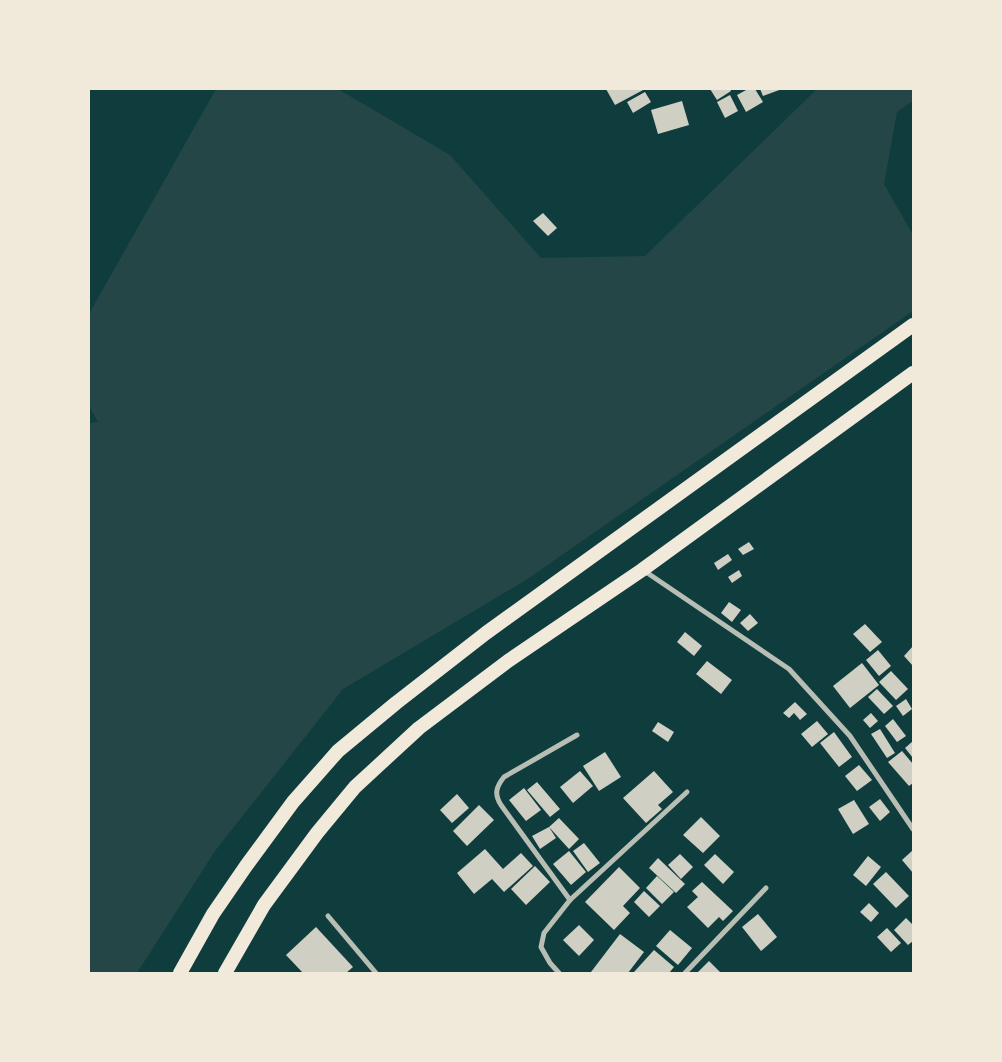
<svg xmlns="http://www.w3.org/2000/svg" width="1002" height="1062" font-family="'Space Grotesk',sans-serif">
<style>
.green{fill:#244646}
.building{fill:#cfcfc3}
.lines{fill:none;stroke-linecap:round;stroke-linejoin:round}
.minor{stroke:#b8beb3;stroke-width:5}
.trunk{stroke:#f1e9da;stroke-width:14}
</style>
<rect width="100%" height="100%" fill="#0f3d3e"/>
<path class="green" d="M216 89H338L450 155 541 258 645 256 817 89H913V101L897 112 884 184 913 235V311L526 580 343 689 215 851 137 973H89V423L98 422 89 406V314Z"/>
<g class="building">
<path d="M606 89H645L615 105Z"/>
<path d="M710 89H730L731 91 717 100Z"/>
<path d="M748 89H755L763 102 746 112 737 95Z"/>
<path d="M760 89H782L763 96Z"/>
<path d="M645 92 651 102 633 113 627 102Z"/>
<path d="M730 95 738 111 725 118 717 102Z"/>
<path d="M682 101 689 125 658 134 651 110Z"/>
<path d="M543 213 557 228 548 236 533 221Z"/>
<path d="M749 542 754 549 743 555 738 549Z"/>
<path d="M728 554 732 560 718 570 714 563Z"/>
<path d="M739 570 742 576 732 583 728 577Z"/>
<path d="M729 602 741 610 732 622 721 613Z"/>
<path d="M750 614 758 623 748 631 740 623Z"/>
<path d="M865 624 882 642 870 652 853 634Z"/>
<path d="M685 632 702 646 694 656 677 642Z"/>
<path d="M913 646V666L904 656Z"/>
<path d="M878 650 891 666 879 676 866 660Z"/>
<path d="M707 661 732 680 721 694 696 674Z"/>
<path d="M862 663 879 685 850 708 833 686Z"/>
<path d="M891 671 908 689 896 700 879 682Z"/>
<path d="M877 689 893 706 884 714 868 697Z"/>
<path d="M906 699 912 709 903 716 896 706Z"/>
<path d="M795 702 807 714 800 720 794 713 789 718 783 713Z"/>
<path d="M871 713 878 721 870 728 863 720Z"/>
<path d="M893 719 906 736 897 742 885 726Z"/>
<path d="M817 721 828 734 812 747 801 734Z"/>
<path d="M658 722 674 732 668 742 652 731Z"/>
<path d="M880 729 895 753 887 758 871 734Z"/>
<path d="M834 732 852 757 839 767 820 743Z"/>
<path d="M913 741V758L905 748Z"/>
<path d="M902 751 913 764V783L909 786 888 762Z"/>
<path d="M605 752 621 777 599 791 583 766Z"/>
<path d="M859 765 872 780 857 791 845 776Z"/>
<path d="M580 771 593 786 573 803 560 787Z"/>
<path d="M654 771 673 792 658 805 662 809 646 823 623 798Z"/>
<path d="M537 782 560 809 550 817 527 790Z"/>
<path d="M524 788 541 810 526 821 509 800Z"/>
<path d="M457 794 469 808 452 823 440 810Z"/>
<path d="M880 799 890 812 880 821 869 807Z"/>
<path d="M854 800 869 824 853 834 838 809Z"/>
<path d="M479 805 494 820 467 846 453 831Z"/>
<path d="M701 817 720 836 703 853 683 835Z"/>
<path d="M559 818 579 839 569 849 549 827 556 838 540 849 532 836 549 827Z"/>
<path d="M584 843 600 863 588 872 573 851Z"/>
<path d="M485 849 503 869 521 853 533 866 504 892 492 879 474 894 457 873Z"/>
<path d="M913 850V873L902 860Z"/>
<path d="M569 851 586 872 571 885 553 864Z"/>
<path d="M680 854 693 867 681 879 668 865Z"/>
<path d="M715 854 734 872 723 884 704 865Z"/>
<path d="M868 856 881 867 866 886 853 875Z"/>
<path d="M658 858 685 884 676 893 649 868Z"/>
<path d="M535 866 550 882 526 905 511 889Z"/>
<path d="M619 867 640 888 623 906 630 913 614 930 585 902Z"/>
<path d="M886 872 909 896 896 908 873 884Z"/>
<path d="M657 876 674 892 662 904 646 888Z"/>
<path d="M702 882 733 911 723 921 719 917 708 928 687 907 698 897 692 891Z"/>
<path d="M644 891 660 906 649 917 634 902Z"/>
<path d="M869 903 879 913 871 922 860 912Z"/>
<path d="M758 914 777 937 761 951 742 927Z"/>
<path d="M906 918 913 925V941L908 945 894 930Z"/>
<path d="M579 925 594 940 579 956 563 940Z"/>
<path d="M316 927 353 967 346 973H303L286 955Z"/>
<path d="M887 928 901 943 891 952 877 937Z"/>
<path d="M670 930 692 948 678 965 656 946Z"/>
<path d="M620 934 644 952 628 973H593L591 972Z"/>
<path d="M654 950 674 967 669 973H635L634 972Z"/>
<path d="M709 961 721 973H697Z"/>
</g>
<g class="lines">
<g class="minor">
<path d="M643 570 789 669 850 736 913 829"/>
<path d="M570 900 501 805C494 794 496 787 504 777L577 735"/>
<path d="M328 916 376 973"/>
<path d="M559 973 550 963 541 947 544 933 570 900 687 792"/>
<path d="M685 973 766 888"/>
</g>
<g class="trunk">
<path d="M180 973 213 914 246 866 293 802 338 751 396 703 486 633 913 325"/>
<path d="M225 973 264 905 317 833 355 787 419 728 508 661 642 570 913 373"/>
</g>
</g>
<rect width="1002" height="1062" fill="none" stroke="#f1e9da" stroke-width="180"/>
</svg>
